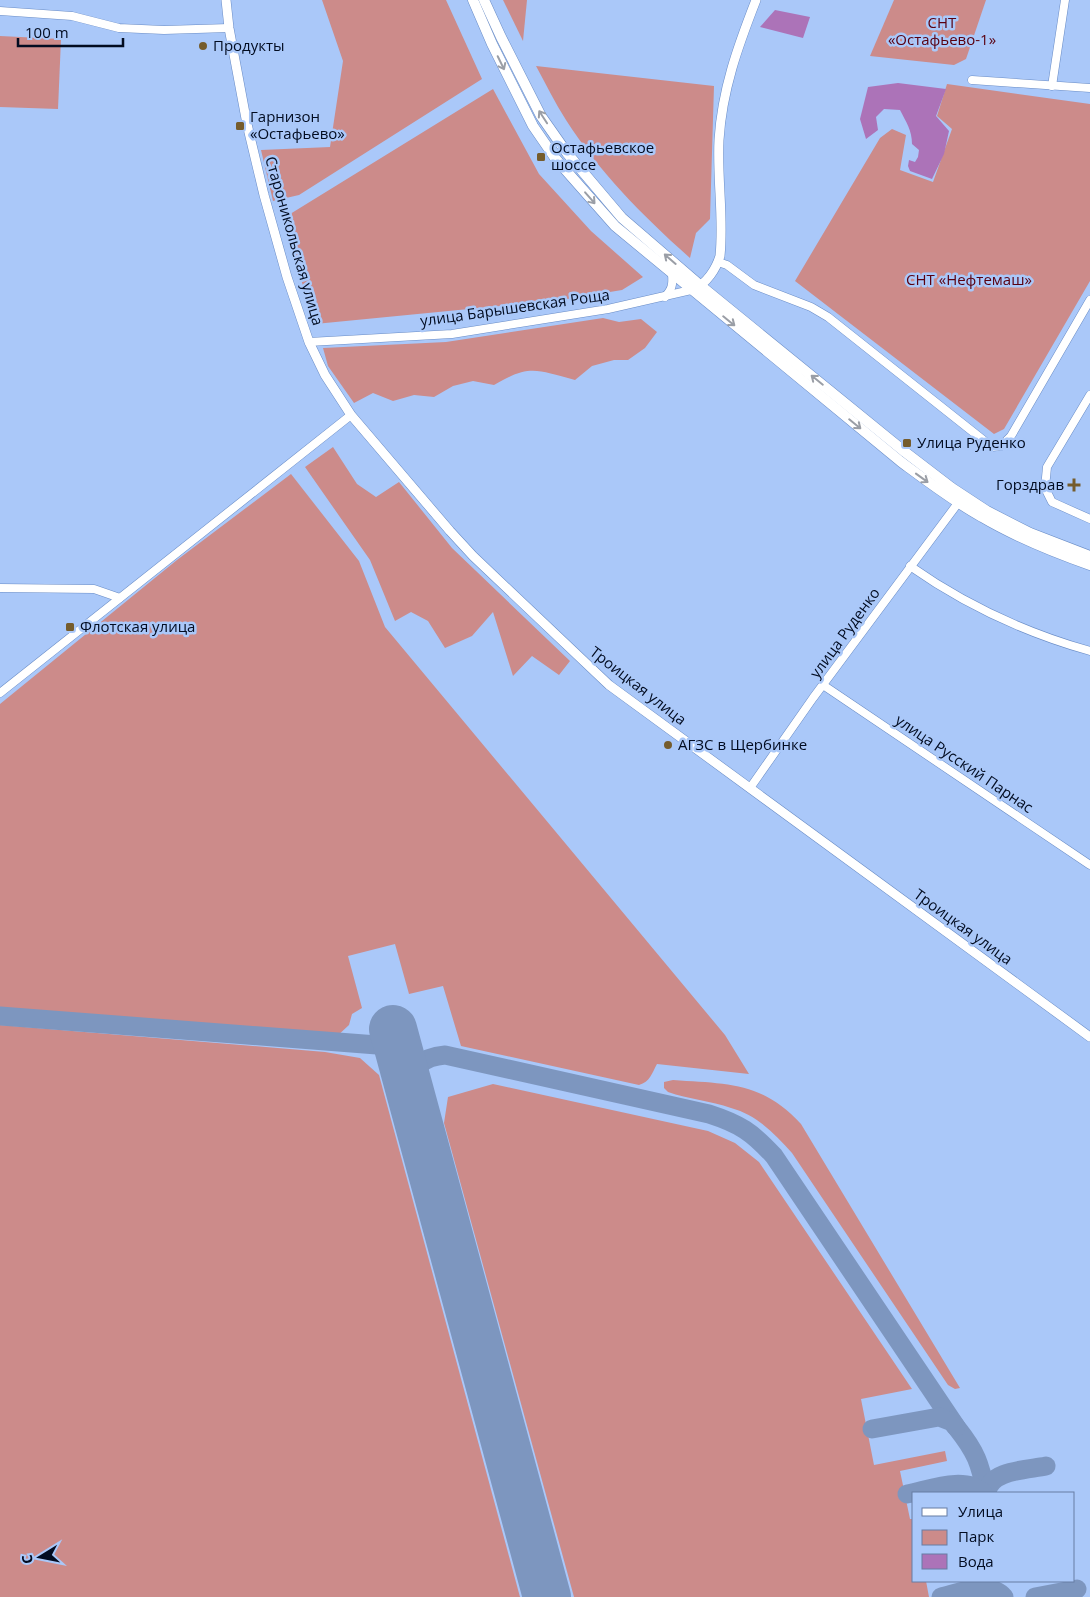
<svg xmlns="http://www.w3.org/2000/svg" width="1090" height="1597" font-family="'Open Sans',sans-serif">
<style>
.green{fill:#cc8b8a}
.water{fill:#ac73b8}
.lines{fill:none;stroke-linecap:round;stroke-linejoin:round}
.taxiway{stroke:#7d96bf;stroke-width:19}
.runway{stroke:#7d96bf;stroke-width:48}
.minor-casing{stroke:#698cc6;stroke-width:9}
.tertiary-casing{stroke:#698cc6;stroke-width:10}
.secondary-casing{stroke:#698cc6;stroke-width:11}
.minor{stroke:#fff;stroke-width:8}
.tertiary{stroke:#fff;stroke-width:9}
.secondary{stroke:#fff;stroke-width:10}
.oneway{stroke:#9a9ea6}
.poi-dot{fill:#755c2d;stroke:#aac8f9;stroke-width:2}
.labels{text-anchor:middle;stroke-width:5;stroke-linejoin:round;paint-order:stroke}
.park-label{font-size:15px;fill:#590010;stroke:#aac8f9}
.poi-label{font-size:15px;fill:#020c21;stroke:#aac8f9;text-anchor:start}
.street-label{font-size:15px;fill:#020c21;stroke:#aac8f9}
</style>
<rect width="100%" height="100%" fill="#aac8f9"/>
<g class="green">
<path d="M322 0H446L482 79 299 195 273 201 261 150 330 147 343 61Z"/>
<path d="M503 0H527L523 41Z"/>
<path d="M894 0H986L966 59 954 65 870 56Z"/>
<path d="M0 36 61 39 58 109 0 107Z"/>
<path d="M536 66 714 86 710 219 696 233 690 258C644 217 599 172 566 120 555 103 546 84 536 66Z"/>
<path d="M947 84 1090 104V281L1004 429 994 434 795 281 880 138 892 129 906 135 900 170 933 182 952 129 937 116Z"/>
<path d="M493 89 539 174 591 231 643 277 622 290 561 300 315 324 282 219Z"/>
<path d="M603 318 619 322 641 319 657 332 645 348 628 360H614L592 366 575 380C536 370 530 364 494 385L473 381 453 386 434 397 414 395 393 401 373 393 354 403 328 366 323 348 446 342Z"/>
<path d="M333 447 357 484 376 497 399 482 452 548 570 661 559 675 532 656 513 676 493 612 472 636 445 648 428 621 411 612 395 621 370 560 305 467Z"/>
<path d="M291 474 359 561 385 627 725 1035 749 1074 657 1064C652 1073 650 1082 639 1085L461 1046 443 986 409 994 395 944 348 956 362 1008 352 1014 349 1025 335 1038 0 1011V704L177 560Z"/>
<path d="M0 1025 325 1052 360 1058 379 1075 520 1597H0Z"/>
<path d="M673 1080C727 1084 761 1081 801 1124L960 1388 955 1389 948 1385 792 1153C775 1134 757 1115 731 1108 711 1101 688 1099 668 1092L664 1088V1082Z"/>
<path d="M493 1084 708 1131 735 1143 759 1162 912 1389 861 1399 874 1465 945 1451 947 1461 900 1471 910 1519H914V1581H926L929 1597H574L444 1123 448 1097Z"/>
</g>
<g class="water">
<path d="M775 10 810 17 803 38 760 27Z"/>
<path d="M898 83 946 89 936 116 949 131 944 154 932 179 910 171 908 166 909 160 915 162 918 157 919 150 912 144C912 130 906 122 900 110L884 109 876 117 878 130 866 139 860 119 868 87Z"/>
</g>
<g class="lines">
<g class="taxiway">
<path d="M0 1016 377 1045 384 1046 400 1055"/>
<path d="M410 1091C412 1068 421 1057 445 1055L709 1114C740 1124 752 1132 774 1156L957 1428C976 1452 980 1463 986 1493"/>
<path d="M872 1429 939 1417 952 1422 956 1427"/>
<path d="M987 1493C989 1470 1027 1470 1046 1466"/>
<path d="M907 1494C929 1490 965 1475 983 1493"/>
<path d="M941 1597C959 1593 990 1580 1004 1597"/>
<path d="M1035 1597 1077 1589"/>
</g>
<path class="runway" d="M393 1029 547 1597"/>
<g class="minor-casing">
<g id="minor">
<path d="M0 11 72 16 119 28 164 30 229 28"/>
<path d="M972 80 1090 88"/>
<path d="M1052 86 1065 0"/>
<path d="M718 262 727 265 754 285 811 307 828 317 992 447 1001 446 1011 436 1090 300"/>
<path d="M665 297C672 289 673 285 672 274"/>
<path d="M309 342 452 334 608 309 691 290"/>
<path d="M1090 395 1047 467 1045 488 1052 502 1090 519"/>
<path d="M910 566C964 604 1026 633 1090 651"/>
<path d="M0 588 94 589 120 598"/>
<path d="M823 685 1090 865"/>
<path d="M0 693 351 415"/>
<path d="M750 788 813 698 961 499"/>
</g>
</g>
<g class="tertiary-casing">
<g id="tertiary">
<path d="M226 0 229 28 247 124 264 195 287 277 309 342 325 375 351 415 450 531 473 556 609 685 1090 1037"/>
<path d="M694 289C707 283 716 269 720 256 724 218 717 179 719 140 722 90 738 46 756 0"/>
</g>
</g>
<g class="secondary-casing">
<g id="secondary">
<path d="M473 0 492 44 533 126 555 158 615 226 900 461C927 481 953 501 982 517 1016 537 1053 552 1090 565"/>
<path d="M484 0 501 37 541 116 567 153 622 218 701 286 905 452 952 488 987 511 1030 533 1090 556"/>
</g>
</g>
<use href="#minor" class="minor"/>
<use href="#tertiary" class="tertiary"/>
<use href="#secondary" class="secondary"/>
</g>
<defs><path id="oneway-shaft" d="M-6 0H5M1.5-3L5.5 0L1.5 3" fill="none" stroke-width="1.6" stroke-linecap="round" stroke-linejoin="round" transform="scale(1.25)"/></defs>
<g class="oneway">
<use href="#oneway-shaft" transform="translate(501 63) rotate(64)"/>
<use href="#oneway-shaft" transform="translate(543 117) rotate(-123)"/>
<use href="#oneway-shaft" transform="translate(590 198) rotate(49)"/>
<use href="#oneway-shaft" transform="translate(670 259) rotate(-139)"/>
<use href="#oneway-shaft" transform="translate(729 321) rotate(39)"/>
<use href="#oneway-shaft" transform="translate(817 380) rotate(-141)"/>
<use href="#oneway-shaft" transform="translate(855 424) rotate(39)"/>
<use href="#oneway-shaft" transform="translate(922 478) rotate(36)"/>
</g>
<g class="poi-dot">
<circle cx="203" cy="46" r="5"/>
<rect x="235" y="121" width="10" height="10" rx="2.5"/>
<rect x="536" y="152" width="10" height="10" rx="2.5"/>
<rect x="902" y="438" width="10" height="10" rx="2.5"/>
<path d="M1071.5 477.5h5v5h5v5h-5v5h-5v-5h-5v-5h5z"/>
<rect x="65" y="622" width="10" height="10" rx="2.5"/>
<circle cx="668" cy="745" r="5"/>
</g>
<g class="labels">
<g class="park-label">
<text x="942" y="28">СНТ<tspan x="942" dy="17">«Остафьево-1»</tspan></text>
<text x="969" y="285">СНТ «Нефтемаш»</text>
</g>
<g class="poi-label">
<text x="213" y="51">Продукты</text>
<text x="250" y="122">Гарнизон<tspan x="250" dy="17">«Остафьево»</tspan></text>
<text x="551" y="153">Остафьевское<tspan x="551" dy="17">шоссе</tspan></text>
<text x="917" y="448">Улица Руденко</text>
<text x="1064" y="490" text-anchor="end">Горздрав</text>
<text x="80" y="632">Флотская улица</text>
<text x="678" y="750">АГЗС в Щербинке</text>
</g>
<g class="street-label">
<text transform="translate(294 241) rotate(74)" y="5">Староникольская улица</text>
<text transform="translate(515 308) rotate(-8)" y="5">улица Барышевская Роща</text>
<text transform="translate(845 633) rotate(-54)" y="5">улица Руденко</text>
<text transform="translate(638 686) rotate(38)" y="5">Троицкая улица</text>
<text transform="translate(964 764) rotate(34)" y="5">улица Русский Парнас</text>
<text transform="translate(963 927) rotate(36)" y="5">Троицкая улица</text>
</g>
</g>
<rect x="912" y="1492" width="162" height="90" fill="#aac8f9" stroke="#677da3"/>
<rect x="922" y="1508" width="25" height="8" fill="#ffffff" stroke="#677da3"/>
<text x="958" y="1517" font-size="15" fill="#020c21">Улица</text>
<rect x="922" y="1530" width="25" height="15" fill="#cc8b8a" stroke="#677da3"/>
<text x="958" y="1542" font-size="15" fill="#020c21">Парк</text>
<rect x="922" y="1554" width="25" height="15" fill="#ac73b8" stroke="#677da3"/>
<text x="958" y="1567" font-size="15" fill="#020c21">Вода</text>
<g transform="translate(40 1557) rotate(260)" stroke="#aac8f9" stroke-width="4" paint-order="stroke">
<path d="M0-4L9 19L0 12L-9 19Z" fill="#020c21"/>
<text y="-8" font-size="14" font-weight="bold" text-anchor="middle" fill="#020c21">С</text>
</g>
<path d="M18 38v8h105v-8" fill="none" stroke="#020c21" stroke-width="2.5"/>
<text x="25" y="38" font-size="15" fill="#020c21" stroke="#aac8f9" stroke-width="4" paint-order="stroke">100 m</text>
</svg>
